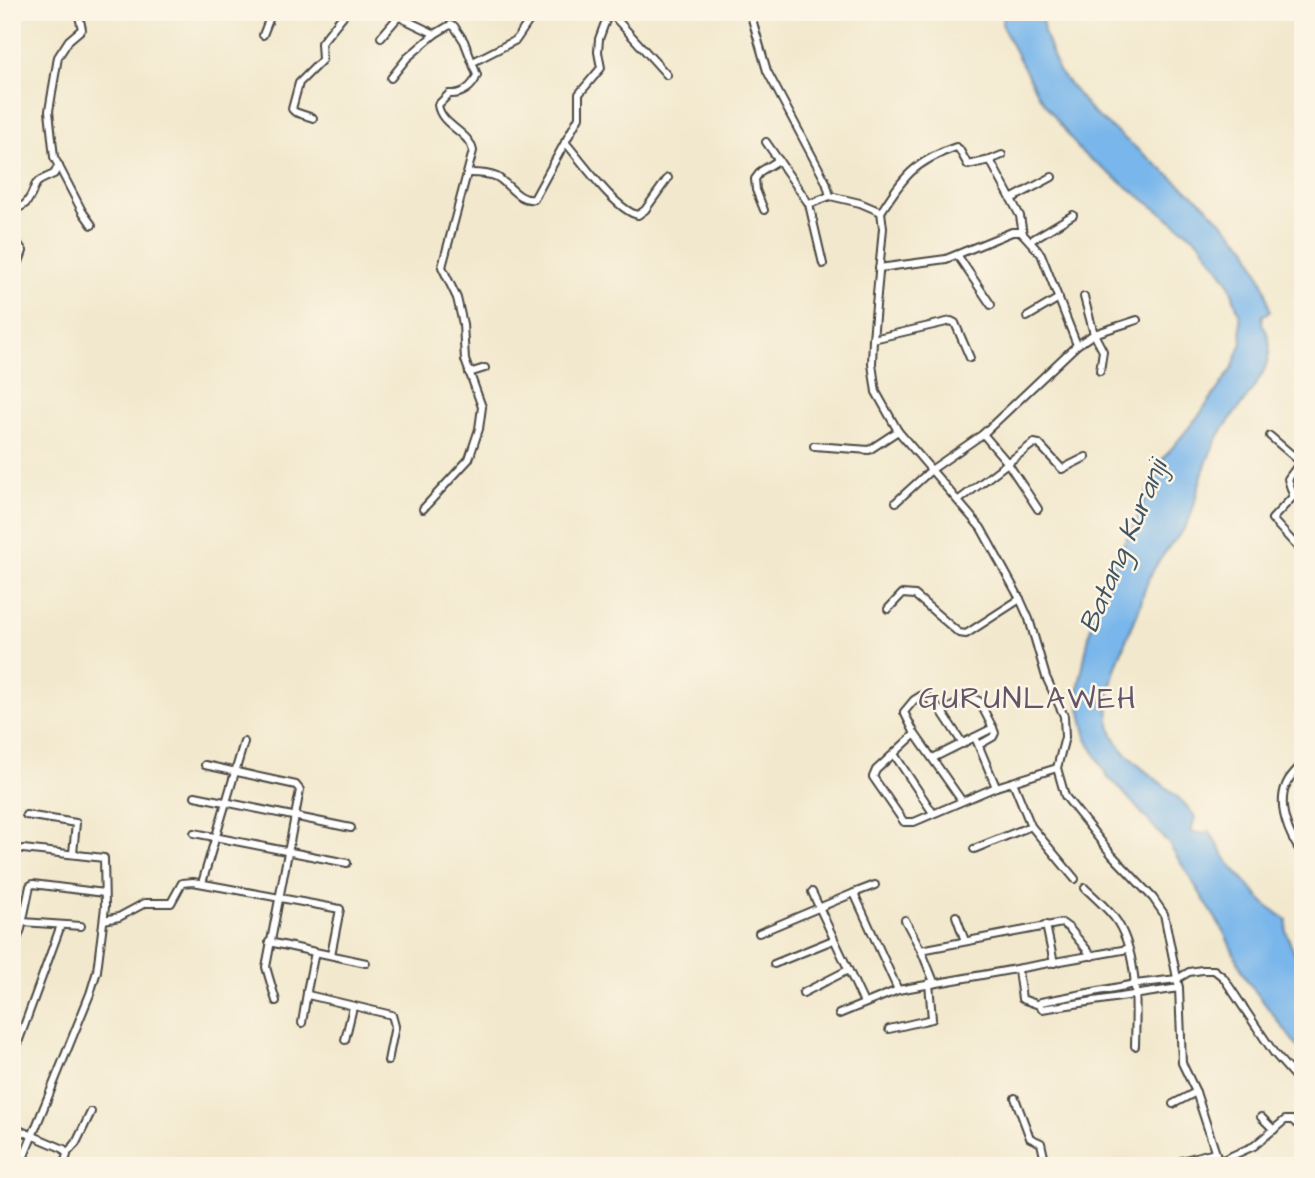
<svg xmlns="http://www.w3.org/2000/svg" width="1315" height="1178" font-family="'Architects Daughter',sans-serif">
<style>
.water{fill:#78b6eb;stroke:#52708b;stroke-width:2}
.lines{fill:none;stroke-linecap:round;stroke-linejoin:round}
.minor-casing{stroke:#494743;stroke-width:10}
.minor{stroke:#fff;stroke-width:6}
.labels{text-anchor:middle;stroke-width:5;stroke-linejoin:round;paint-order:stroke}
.water-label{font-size:28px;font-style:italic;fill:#425565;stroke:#fcf5e5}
.quarter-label{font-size:30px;letter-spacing:2px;fill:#63566a;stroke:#fcf5e5}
</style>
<rect width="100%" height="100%" fill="#fcf5e5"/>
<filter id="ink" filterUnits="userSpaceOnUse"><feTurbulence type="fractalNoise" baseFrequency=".0143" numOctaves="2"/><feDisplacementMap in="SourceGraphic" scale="14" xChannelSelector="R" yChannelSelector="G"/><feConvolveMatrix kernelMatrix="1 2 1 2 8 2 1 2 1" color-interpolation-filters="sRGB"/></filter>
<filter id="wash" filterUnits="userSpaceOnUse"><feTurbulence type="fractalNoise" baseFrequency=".00686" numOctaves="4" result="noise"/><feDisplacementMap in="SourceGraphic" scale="28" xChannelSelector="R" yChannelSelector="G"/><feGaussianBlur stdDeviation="1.57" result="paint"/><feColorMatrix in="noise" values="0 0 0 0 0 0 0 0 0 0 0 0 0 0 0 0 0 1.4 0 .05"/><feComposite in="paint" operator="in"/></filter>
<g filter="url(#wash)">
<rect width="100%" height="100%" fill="#f2e8cd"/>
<path class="water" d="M1004 12H1041L1044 32 1058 70 1091 111 1201 201 1247 247 1265 287 1270 312 1263 315 1262 324C1289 361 1238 404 1220 434 1210 450 1203 471 1198 489 1195 501 1193 513 1187 524 1181 535 1171 543 1164 554 1157 563 1150 575 1146 586 1142 596 1141 607 1136 617 1122 649 1101 693 1111 729 1122 765 1175 785 1195 817L1191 832 1204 834 1209 830 1227 861 1266 905 1287 920 1286 931 1292 948 1303 966V1054L1246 979 1223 930 1169 844 1117 785 1108 778 1087 738 1077 695 1092 621 1109 572 1138 516 1158 465 1200 414 1232 369 1242 342 1240 316 1228 281 1199 241 1081 152 1037 93 1002 26Z"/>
</g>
<g filter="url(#ink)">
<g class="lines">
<g class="minor-casing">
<g id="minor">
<path d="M78 12 82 29 69 40 58 57 49 111 54 157 82 211 92 225"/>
<path d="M389 12 435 34 450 25 454 26 464 41 477 75C473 87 462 95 449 94L438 105C441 126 469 131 473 151L442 267 457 298 463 324 465 360 482 407 479 429 469 459 423 509"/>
<path d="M610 12 667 75"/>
<path d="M750 12 767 71 826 182 830 196 860 203 881 212 883 228 873 339 872 364 876 392 898 431 981 528 1020 599 1029 619 1046 677 1064 716 1065 737 1057 768 1065 796 1112 855 1153 898 1164 914 1179 988 1182 1063 1196 1092 1220 1166"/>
<path d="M263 35 272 12"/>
<path d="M381 37 399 16"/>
<path d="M473 62 516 40 535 12"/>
<path d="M391 78 407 58 435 34"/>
<path d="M313 118 295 112 292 109 299 83 322 60 321 43 346 12"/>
<path d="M565 142C581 160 616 211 638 215L645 210 668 178"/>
<path d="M766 142 809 204"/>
<path d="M990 160 1002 155"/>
<path d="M469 173C478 173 488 173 497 177 509 184 519 202 534 199L579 117V94L601 68 598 52 599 39 609 12"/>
<path d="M1011 199 1020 216 1023 234"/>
<path d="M764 210 756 190 755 179 761 171 779 160"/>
<path d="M12 212C17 208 23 207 27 202 41 182 26 186 54 174L59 165"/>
<path d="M881 212C904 176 914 162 956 147L959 149 968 165 990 160 1011 199 1052 177"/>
<path d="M12 235 23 251 19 262"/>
<path d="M1030 241 1073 215"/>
<path d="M958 256 991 305"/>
<path d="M823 264 809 204 830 196"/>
<path d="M879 268 946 259 1012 232H1021L1041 254 1077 345"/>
<path d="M1084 297 1094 334 1103 351 1100 371"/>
<path d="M1027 317 1059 298"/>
<path d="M873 339 951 321 955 323 970 358"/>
<path d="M469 373 485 368"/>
<path d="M983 434 1007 462 1038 509"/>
<path d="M1270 436 1298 460 1299 464 1288 479 1293 495"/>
<path d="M814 446 869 450 898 431"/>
<path d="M1303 486 1272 519 1303 553"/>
<path d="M959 500 1034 443 1039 444 1062 469 1086 457"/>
<path d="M896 502 931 470 983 434 1077 345 1094 334 1137 320"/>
<path d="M888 609 902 594 915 595 959 633 966 634 1020 599"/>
<path d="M942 712 927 697 922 695 914 700 904 712 915 734 962 801"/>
<path d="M915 734 876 770 873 777 904 822H914L996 787 1057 768"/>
<path d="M963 744 942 712 970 697 979 701 993 728 975 737"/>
<path d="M979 745 993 737 995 733 993 728"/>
<path d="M894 754 933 813"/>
<path d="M933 758 975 737 996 787"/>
<path d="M1303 763C1298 769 1292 774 1288 781 1275 804 1289 836 1303 855"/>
<path d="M205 765 296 785 300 790 266 967 276 1001"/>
<path d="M1013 782 1031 826 1075 879"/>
<path d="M195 796 351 828"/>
<path d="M26 815 76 823 73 853"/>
<path d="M194 833 347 863"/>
<path d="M1293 840 1303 832"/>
<path d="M974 849 1031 826"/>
<path d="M202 883 244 742"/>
<path d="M1085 888C1096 899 1110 910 1118 923 1139 958 1136 1008 1135 1046"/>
<path d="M812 892 864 1003"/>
<path d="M854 893 875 885"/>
<path d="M12 907 24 910"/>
<path d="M956 916 965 941"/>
<path d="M104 920 119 917 145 903H171L182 883 193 882 340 909 331 955"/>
<path d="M905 920 921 950 934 982"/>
<path d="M22 922 81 926"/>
<path d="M1046 925 1054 963"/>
<path d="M759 933 854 893 898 990"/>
<path d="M269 942 366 963"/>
<path d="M921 950 1062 923 1069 928 1092 956"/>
<path d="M315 952 307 991 308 995 392 1015 395 1026 388 1061"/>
<path d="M12 953 21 929 30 886 33 884 104 893"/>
<path d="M774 964 833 940"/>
<path d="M1018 970 1022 999 1039 1005 1042 1009 1179 988"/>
<path d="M803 993 848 970"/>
<path d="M1039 1005 1041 1002 1135 984 1177 979 1189 972 1202 970H1214L1223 977 1274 1053 1303 1086"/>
<path d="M839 1014 898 990 1128 949"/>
<path d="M302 1023 307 993"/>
<path d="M889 1029 932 1019 929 983"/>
<path d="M345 1040 353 1007"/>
<path d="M12 1059 61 925"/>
<path d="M1015 1098 1030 1138 1041 1143 1046 1166"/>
<path d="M1173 1104 1196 1092"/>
<path d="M1261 1117 1274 1130"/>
<path d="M12 1127 64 1149 67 1155 63 1166"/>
<path d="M67 1153 76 1143 91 1112"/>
<path d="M1218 1162 1254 1146 1285 1120H1292L1303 1129"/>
<path d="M20 1166 90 994 97 971 105 907 104 858 23 849"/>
<path d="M1182 1166 1181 1161 1215 1152"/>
</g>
</g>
<use href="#minor" class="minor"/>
</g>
</g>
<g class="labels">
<g class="water-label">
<text transform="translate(1122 546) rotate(-67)" y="10">Batang Kuranji</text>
</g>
<g class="quarter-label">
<text x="1028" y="708">GURUNLAWEH</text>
</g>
</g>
<rect width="1315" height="1178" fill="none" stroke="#fcf5e5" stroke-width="42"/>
</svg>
